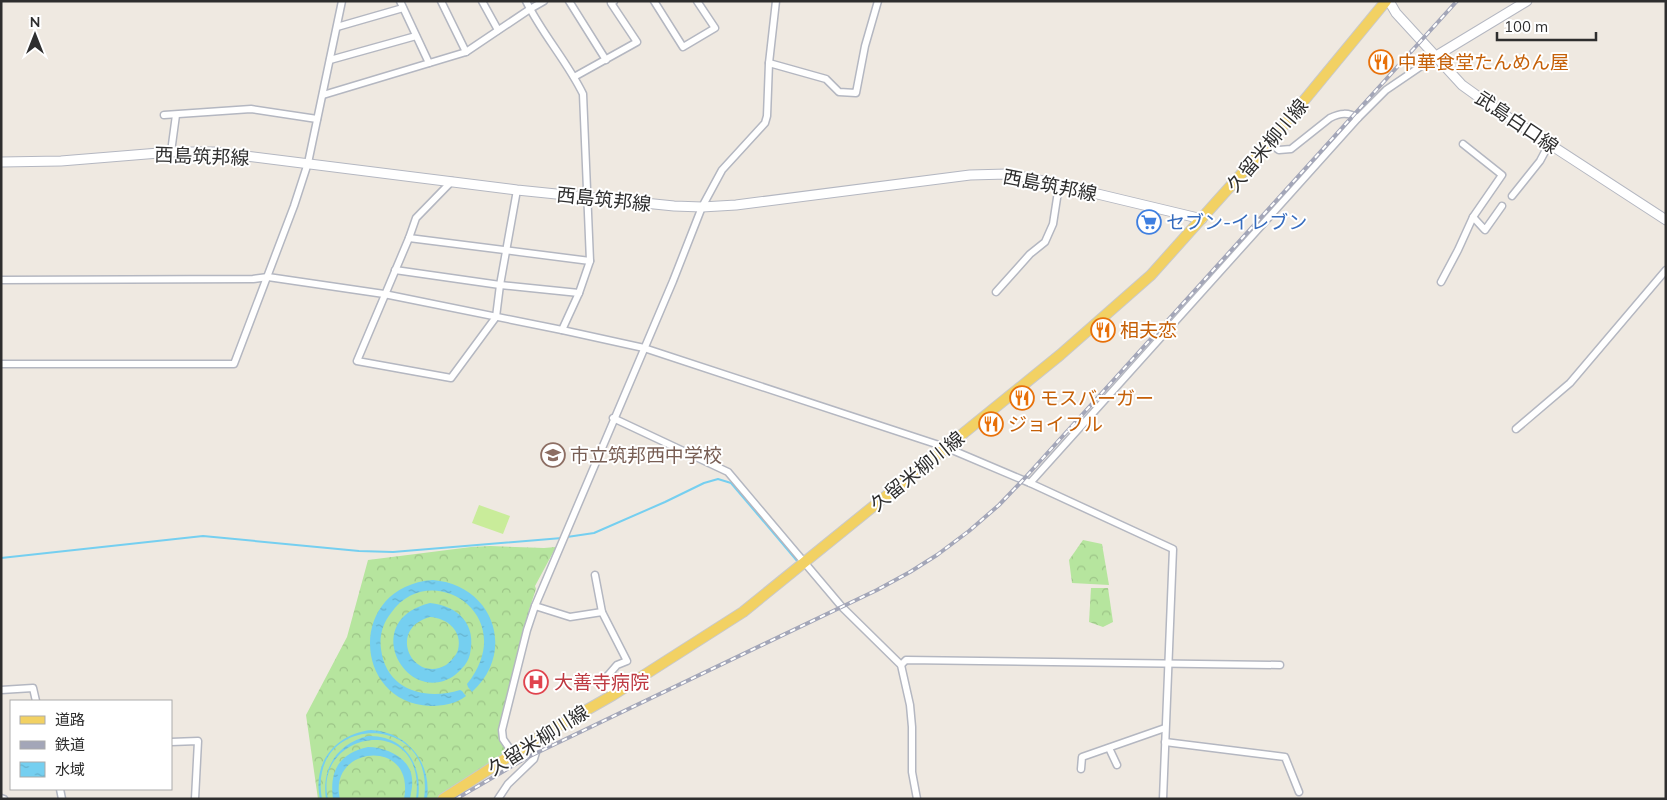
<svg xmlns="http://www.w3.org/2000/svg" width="1667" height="800" font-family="Mulish,'Noto Sans JP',sans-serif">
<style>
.forest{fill:url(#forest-crowns)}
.pitch{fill:#c9ec9a}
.water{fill:url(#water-ripples);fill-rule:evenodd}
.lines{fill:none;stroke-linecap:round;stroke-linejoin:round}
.stream{stroke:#75cff0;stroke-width:2}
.minor-casing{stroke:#b4b7c1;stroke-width:9}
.secondary-casing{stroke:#b4b7c1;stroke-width:11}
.primary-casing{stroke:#c9c9c9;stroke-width:12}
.minor{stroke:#fff;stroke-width:6}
.secondary{stroke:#fff;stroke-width:9}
.primary{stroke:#f2d163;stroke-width:10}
.rail-casing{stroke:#a3a6b8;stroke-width:4}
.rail{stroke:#fff;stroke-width:2;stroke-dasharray:5.5;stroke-linecap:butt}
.labels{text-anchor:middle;stroke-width:4;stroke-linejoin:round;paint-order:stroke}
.food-label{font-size:19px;fill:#c56008;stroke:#fff;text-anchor:start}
.street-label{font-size:19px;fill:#2e2e2e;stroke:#fff}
.shop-label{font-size:19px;fill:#366cbe;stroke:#fff;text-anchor:start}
.education-label{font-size:19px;fill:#785e54;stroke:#fff;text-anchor:start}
.health-label{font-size:19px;fill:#be3a42;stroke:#fff;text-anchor:start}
</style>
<defs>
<pattern id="forest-crowns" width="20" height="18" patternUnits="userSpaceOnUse" patternTransform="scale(1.25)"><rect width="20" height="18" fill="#b6e59e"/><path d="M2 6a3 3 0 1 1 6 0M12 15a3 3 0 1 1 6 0" fill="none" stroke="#9dc588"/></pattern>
<pattern id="water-ripples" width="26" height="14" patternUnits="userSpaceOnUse" patternTransform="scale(1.25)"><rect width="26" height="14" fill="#75cff0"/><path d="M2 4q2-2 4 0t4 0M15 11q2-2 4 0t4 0" fill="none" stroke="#66b2ce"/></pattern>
</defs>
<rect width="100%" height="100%" fill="#efe9e1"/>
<g class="forest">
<path d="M1083 540 1102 544 1109 585 1072 583 1069 560Z"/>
<path d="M490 546 544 548 556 547 535 586 536 589 529 610 501 739 506 746 508 754 436 799H318L306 715 347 637 368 560 471 547Z"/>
<path d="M1091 588H1108L1113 622 1103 627 1089 622Z"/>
</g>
<path class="pitch" d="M479 505 510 516 503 534 472 523Z"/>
<g class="water">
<path d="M433 580C493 585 517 651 472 692L468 687 467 684C522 615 430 557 391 613 383 623 379 636 381 649 386 690 425 701 460 690L462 691 466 696C456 704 442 706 430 706 352 703 347 586 433 580Z"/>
<path d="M430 603C458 606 477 624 470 654 468 663 462 669 455 675 408 709 357 621 430 603ZM430 617C447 618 463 631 458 650 456 656 451 661 446 665 413 684 386 629 430 617Z"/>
<path d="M371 730C408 732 432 763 427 799H424C437 710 306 713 322 799H320C312 762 336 734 371 730Z"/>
<path d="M368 736C405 735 423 765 418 799H416C428 711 312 730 328 799H326C321 768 338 743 368 736Z"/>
<path d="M368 747C386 747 411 758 412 779 413 785 411 792 410 799H404C416 737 327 745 340 799H333C329 770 340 753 368 747Z"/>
</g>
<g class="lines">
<g class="stream">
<path d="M567 537 594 533 665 502 704 483 718 479 731 483 798 562"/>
<path d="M1 558 203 536 359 551 393 552 562 538"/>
</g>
<g class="minor-casing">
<g id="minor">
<path d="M400 1 429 63"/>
<path d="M441 1 466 52"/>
<path d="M482 1 498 30"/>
<path d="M526 1C542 34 567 61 583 94L590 261 579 293 562 330"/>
<path d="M569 1 606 60"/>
<path d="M654 1 683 47 715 28 697 1"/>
<path d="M337 27 403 8"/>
<path d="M330 60 416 36"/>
<path d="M769 63 826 79 839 92 856 93 865 46 878 1"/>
<path d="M574 77 637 42 611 3 614 1"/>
<path d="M323 95 466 52 530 9 544 1"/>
<path d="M164 115 251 109 317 119"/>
<path d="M1269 143 1279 150 1291 149 1330 118C1340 113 1348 112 1358 118"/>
<path d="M1463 144 1502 175 1473 217"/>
<path d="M171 152 176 115"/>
<path d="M452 181 416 218 409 238 357 361 451 378 496 317 500 285 517 190"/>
<path d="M1512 196 1540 161 1549 144"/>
<path d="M409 238 590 261"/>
<path d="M395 270 500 285 579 293"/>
<path d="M1 280 253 279 268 277 384 294 562 330 644 348 945 447 1030 483 1173 549 1163 799"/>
<path d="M1441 282 1458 250 1473 217 1485 230 1502 206"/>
<path d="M996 292 1030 254 1045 242 1053 224 1059 185"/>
<path d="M1 364H234L294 206 308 163 342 1"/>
<path d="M613 418 728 472 842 607 901 665 910 705 912 727V772L917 799"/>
<path d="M1516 429 1570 383 1666 270"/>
<path d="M1030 483 1358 118 1386 90 1436 56"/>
<path d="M595 575 602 612 627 661 617 665 604 680 613 695"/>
<path d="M535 606 570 617 602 612"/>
<path d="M901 665 906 660 1280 665"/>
<path d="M1 690 33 688 36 701"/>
<path d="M171 742 198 741 195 799"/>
<path d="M1165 742 1285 757 1299 792"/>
<path d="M1109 748 1117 765"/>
<path d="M514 755 503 739 502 730 527 630 535 606 673 281 702 207 722 170 765 123 767 116 769 63 776 1"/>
<path d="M1081 769 1082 757 1165 728"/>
<path d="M60 789 62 799"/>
<path d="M1 798 4 799"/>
<path d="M498 799 508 784 534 759 541 736"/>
</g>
</g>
<g class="secondary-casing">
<g id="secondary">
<path d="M1389 1 1396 13 1462 85 1494 108 1666 220"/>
<path d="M1436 56 1527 1"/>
<path d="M1 162 61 161 171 152H214L517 190 674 206 702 207 736 205 970 175 1007 174 1035 179 1202 219"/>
</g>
</g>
<g class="primary-casing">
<path id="primary" d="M443 799 541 736 613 695 743 612 1060 355 1151 275 1269 143 1386 1"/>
</g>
<use href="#minor" class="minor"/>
<use href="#secondary" class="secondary"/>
<use href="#primary" class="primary"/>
<g class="rail-casing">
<path id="rail" d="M456 799 526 758 877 590 910 572 937 555 969 531 999 505 1023 480 1457 1"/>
</g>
<use href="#rail" class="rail"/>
</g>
<defs>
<g id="restaurant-ring" transform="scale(1.25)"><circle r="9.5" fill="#fff" stroke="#e8710a" stroke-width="1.5"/><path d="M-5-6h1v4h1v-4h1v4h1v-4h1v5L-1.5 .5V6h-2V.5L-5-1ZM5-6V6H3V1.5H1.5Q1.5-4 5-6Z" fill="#e8710a"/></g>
<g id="supermarket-ring" transform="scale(1.25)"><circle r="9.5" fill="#fff" stroke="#3f7fe0" stroke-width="1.5"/><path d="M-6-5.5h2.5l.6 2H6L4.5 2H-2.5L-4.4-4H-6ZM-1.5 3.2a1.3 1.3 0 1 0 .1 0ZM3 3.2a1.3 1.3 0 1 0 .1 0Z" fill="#3f7fe0"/></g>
<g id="school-ring" transform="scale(1.25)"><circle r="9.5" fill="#fff" stroke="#8d6e63" stroke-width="1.5"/><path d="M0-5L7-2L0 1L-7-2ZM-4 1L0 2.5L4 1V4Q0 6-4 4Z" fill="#8d6e63"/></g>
<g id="hospital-ring" transform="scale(1.25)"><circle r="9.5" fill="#fff" stroke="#e0444e" stroke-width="1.5"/><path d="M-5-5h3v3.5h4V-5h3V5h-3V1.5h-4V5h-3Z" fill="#e0444e"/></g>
</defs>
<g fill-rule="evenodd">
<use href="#restaurant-ring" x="1381" y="62"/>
<use href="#supermarket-ring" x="1149" y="222"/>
<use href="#restaurant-ring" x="1103" y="330"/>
<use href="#restaurant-ring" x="1022" y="398"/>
<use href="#restaurant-ring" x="991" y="424"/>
<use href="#school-ring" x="553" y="455"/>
<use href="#hospital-ring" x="536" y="682"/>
</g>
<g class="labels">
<g class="food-label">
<text x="1398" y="69">中華食堂たんめん屋</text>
<text x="1120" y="337">相夫恋</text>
<text x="1040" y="405">モスバーガー</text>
<text x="1008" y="431">ジョイフル</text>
</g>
<g class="street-label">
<text transform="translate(1517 122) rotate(34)" y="7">武島白口線</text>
<text transform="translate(1267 145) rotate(-50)" y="7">久留米柳川線</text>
<text transform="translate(202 156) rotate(2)" y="7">西島筑邦線</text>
<text transform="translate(1050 185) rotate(11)" y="7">西島筑邦線</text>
<text transform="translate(604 199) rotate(6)" y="7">西島筑邦線</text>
<text transform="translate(917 471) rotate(-39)" y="7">久留米柳川線</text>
<text transform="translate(538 740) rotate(-32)" y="7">久留米柳川線</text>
</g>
<g class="shop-label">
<text x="1166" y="229">セブン-イレブン</text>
</g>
<g class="education-label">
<text x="570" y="462">市立筑邦西中学校</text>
</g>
<g class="health-label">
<text x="554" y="689">大善寺病院</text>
</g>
</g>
<rect width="1667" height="800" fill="none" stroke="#2e2e2e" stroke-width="5"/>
<rect x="10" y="700" width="162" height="90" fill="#ffffff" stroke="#ababab"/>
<rect x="20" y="716" width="25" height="8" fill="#f2d163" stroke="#ababab"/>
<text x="55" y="725" font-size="15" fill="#2e2e2e">道路</text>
<rect x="20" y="741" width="25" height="8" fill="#a3a6b8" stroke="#ababab"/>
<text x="55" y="750" font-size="15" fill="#2e2e2e">鉄道</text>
<rect x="20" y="762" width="25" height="15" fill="url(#water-ripples)" stroke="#ababab"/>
<text x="55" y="775" font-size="15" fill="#2e2e2e">水域</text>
<g transform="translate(35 35)" stroke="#ffffff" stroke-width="4" paint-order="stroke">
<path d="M0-4L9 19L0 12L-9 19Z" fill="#2e2e2e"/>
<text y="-8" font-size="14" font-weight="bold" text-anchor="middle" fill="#2e2e2e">N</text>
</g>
<path d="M1497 32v8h99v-8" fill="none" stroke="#2e2e2e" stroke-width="2.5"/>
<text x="1504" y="32" font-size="15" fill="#2e2e2e" stroke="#ffffff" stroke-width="4" paint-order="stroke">100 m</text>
</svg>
